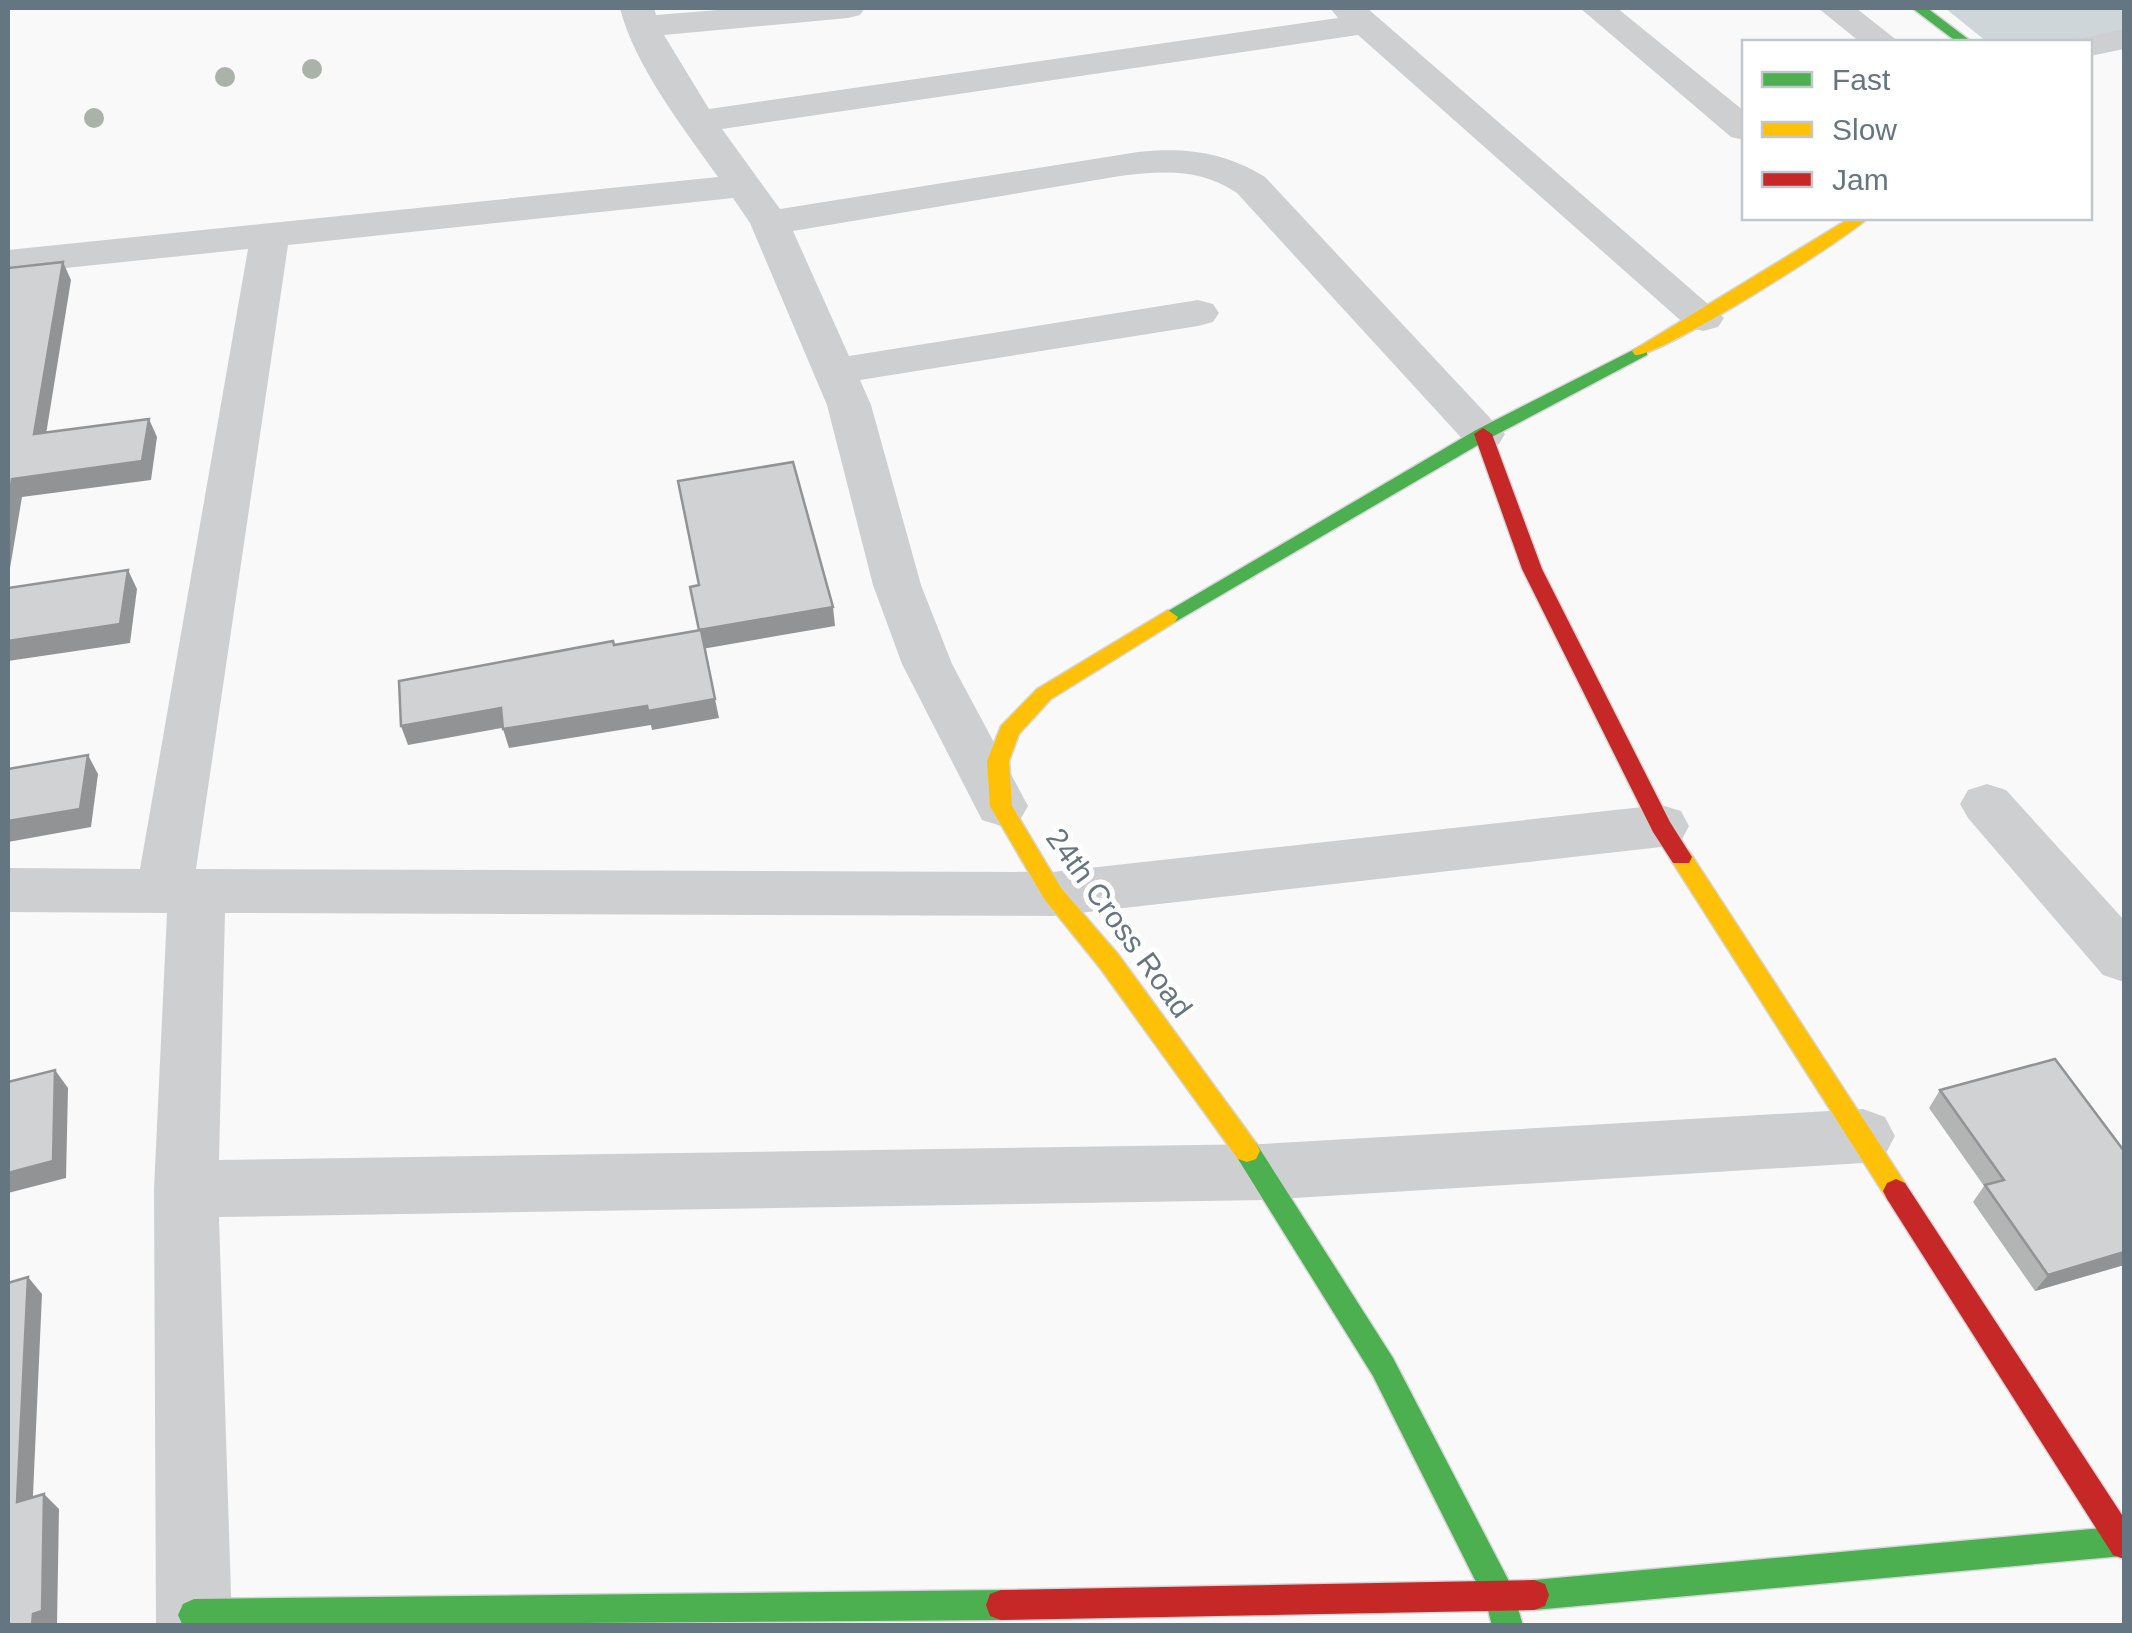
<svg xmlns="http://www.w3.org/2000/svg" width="2132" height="1633" font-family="Helvetica,sans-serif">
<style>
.water{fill:#ced6d9}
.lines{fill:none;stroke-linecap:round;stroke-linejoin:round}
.fast-casing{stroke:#d5d6d7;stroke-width:3}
.slow-casing{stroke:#d5d6d7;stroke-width:3}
.jam-casing{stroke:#d5d6d7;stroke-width:3}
.street{fill:#cecfd0;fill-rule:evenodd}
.fast{fill:#4caf50;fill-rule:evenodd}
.slow{fill:#ffc107;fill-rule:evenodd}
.jam{fill:#c62828;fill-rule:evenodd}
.tree{fill:#a9b3a7}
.wall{fill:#b3b5b5}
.shaded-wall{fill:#929394}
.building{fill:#d0d2d3;stroke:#929394;stroke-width:2.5}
.labels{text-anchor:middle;stroke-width:10;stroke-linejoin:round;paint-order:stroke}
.street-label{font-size:30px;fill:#657683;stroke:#fff}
</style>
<rect width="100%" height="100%" fill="#f9f9f9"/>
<path class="water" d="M1945 8H2124V42L2090 48V42H1987Z"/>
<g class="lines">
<g class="fast-casing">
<g id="fast">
<path d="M1912 8H1927L1972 42H1957Z"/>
<path d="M1641 346 1647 347V355L1490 438 1175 622 1168 624 1158 617 1476 430Z"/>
<path d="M1247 1140 1256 1143 1393 1358 1512 1587 1523 1626H1492L1486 1602 1373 1376 1238 1159 1234 1151 1238 1143Z"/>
<path d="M2124 1526 2123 1556 1534 1610 1523 1606 1519 1595 1523 1584 1534 1580Z"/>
<path d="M1001 1590 1012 1594 1016 1605 1012 1616 1001 1620 183 1626 178 1615 183 1604 194 1599Z"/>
</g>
</g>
<g class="slow-casing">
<g id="slow">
<path d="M1850 218H1868C1845 240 1658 358 1635 355L1632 351Z"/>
<path d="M1168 610 1178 617 1175 622 1051 699 1019 734 1009 761 1012 806 1061 888 1118 954 1256 1143 1260 1151 1256 1159 1247 1162 1238 1159 1100 968 1045 900 990 806 987 761 1001 726 1037 689Z"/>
<path d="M1681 848 1689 851 1905 1183 1909 1191 1905 1199 1896 1203 1887 1199 1673 863 1670 857 1673 851Z"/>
</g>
</g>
<g class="jam-casing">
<g id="jam">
<path d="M1483 428 1492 434 1542 569 1670 822 1692 857 1689 863H1673L1653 832 1522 569 1474 434Z"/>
<path d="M1896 1179 1905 1183 2124 1518V1559L2113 1555 1887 1199 1883 1191 1887 1183Z"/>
<path d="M1534 1580 1545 1584 1549 1595 1545 1606 1534 1610 1001 1620 990 1616 986 1605 990 1594 1001 1590Z"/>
</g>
</g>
<g class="street">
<path d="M620 8H654L656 15 743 8H865L860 15 848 18 664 35 709 109 1338 18 1330 8H1367L1724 318 1718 327 1703 331 1688 327 1358 35 722 129 780 209 1138 152C1184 147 1225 152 1265 177L1505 434 1499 444 1483 448 1467 444 1237 193C1199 168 1164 171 1120 176L793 231 849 356 1198 300 1213 304 1219 313 1213 322 1198 326 860 380 871 405 921 585 952 664 1028 806 1020 820 1001 826 982 820 902 664 873 585 827 405 750 223 733 198 288 245 196 869 1053 872 1661 805 1681 811 1689 826 1681 841 1661 847 1053 916 225 913 219 1160 1263 1144 1863 1109 1885 1117 1895 1136 1885 1155 1863 1163 1263 1200 219 1217 232 1626H156L154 1189 167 913 8 912V868L140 869 248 249 8 274V250L718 177C684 129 634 65 620 8Z"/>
<path d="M1580 8H1617L1744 111V140L1731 137Z"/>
<path d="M1818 8H1856L1899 42H1860Z"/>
<path d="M2124 29V49L2090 56V42H2075L2078 39Z"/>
<path d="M1987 784 2006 790 2124 920V982L2103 975 1968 818 1960 804 1968 790Z"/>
</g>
<use href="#fast" class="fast"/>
<use href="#slow" class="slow"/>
<use href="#jam" class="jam"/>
</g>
<g class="tree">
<circle cx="312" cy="69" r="10"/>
<circle cx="225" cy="77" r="10"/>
<circle cx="94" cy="118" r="10"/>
</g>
<path class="wall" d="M1940 1090 2124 1265 2035 1291 1973 1202 1984 1186 1929 1108Z"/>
<g class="shaded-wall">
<path d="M63 262 71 280 43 453 34 434Z"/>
<path d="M149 419 157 437 151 480 22 497 8 580V506L12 479Z"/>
<path d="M128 570 137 589 130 643 8 661V641Z"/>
<path d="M833 607 835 626 702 649 699 630Z"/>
<path d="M715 699 719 718 652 730 651 725 509 748 503 729 647 706Z"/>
<path d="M501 708 507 727 408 745 401 726Z"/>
<path d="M88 755 98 774 91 827 8 842V821Z"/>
<path d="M55 1070 68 1088 66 1178 8 1193V1173Z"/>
<path d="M2124 1252V1265L2035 1291 2048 1275Z"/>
<path d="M28 1277 42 1294 32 1517 17 1502Z"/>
<path d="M44 1494 59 1509 57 1625 32 1626Z"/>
</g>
<g class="building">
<path d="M63 262 34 434 149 419 142 461 12 479 8 506V268Z"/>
<path d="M793 462 833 607 699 630 690 587 699 585 678 481Z"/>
<path d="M128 570 120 624 8 641V588Z"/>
<path d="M701 630 715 699 648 711 647 706 503 729 501 708 401 726 399 681 613 641 614 645Z"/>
<path d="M88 755 80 809 8 821V769Z"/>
<path d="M2055 1059 2124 1151V1252L2048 1275 1985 1185 2004 1180 1940 1090Z"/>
<path d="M55 1070 53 1161 8 1173V1082Z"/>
<path d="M28 1277 17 1502 44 1494 42 1611 33 1614 32 1626H8V1283Z"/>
</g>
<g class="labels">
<g class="street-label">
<text transform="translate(1119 923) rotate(54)" y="10">24th Cross Road</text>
</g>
</g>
<rect width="2132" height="1633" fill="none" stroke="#657683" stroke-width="20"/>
<rect x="1742" y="40" width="350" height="180" fill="#ffffff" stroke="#c1c8cd" stroke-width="2.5"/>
<rect x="1762" y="72" width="50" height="15" fill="#4caf50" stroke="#c1c8cd" stroke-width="2.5"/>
<text x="1832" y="90" font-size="30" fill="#657683">Fast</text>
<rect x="1762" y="122" width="50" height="15" fill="#ffc107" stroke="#c1c8cd" stroke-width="2.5"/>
<text x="1832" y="140" font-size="30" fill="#657683">Slow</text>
<rect x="1762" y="172" width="50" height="15" fill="#c62828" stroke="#c1c8cd" stroke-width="2.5"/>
<text x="1832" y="190" font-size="30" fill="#657683">Jam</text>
</svg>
